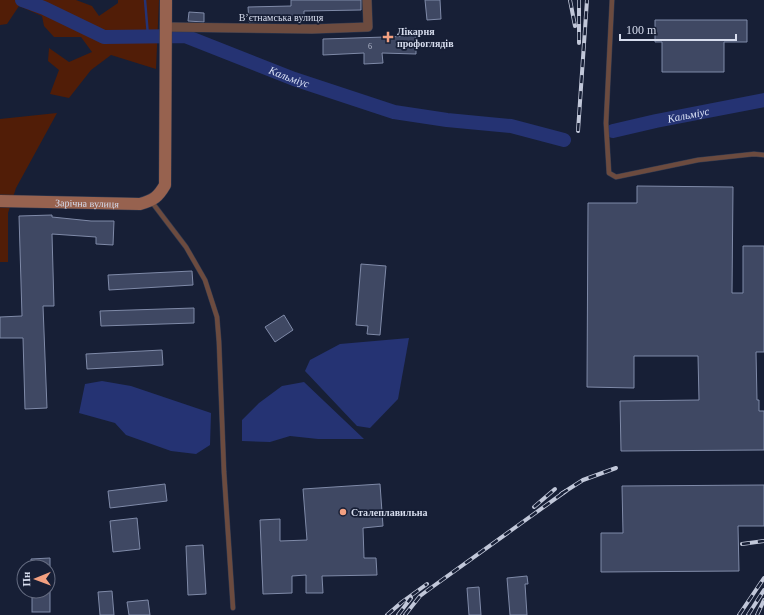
<svg xmlns="http://www.w3.org/2000/svg" width="764" height="615" font-family="'Times New Roman',serif">
<style>
.green{fill:#511d07}
.water{fill:#253373}
.lines{fill:none;stroke-linecap:round;stroke-linejoin:round}
.stream{stroke:#253373;stroke-width:2.5}
.river{stroke:#253373;stroke-width:14}
.building{fill:#3f4863;stroke:#7f8aa8}
.lane-casing{stroke:#323a50;stroke-width:5.5}
.street-casing{stroke:#323a50;stroke-width:10}
.secondary-casing{stroke:#323a50;stroke-width:13}
.lane{stroke:#6c4b3f;stroke-width:4.5}
.street{stroke:#6c4b3f;stroke-width:9}
.secondary{stroke:#97624f;stroke-width:12}
.rail-casing{stroke:#c1c7d9;stroke-width:4}
.rail{stroke:#171f36;stroke-width:2.5;stroke-dasharray:8;stroke-linecap:butt}
.poi-dot{fill:#f3a081;stroke:#171f36;stroke-width:1.5}
.labels{text-anchor:middle;stroke-width:3.5;stroke-linejoin:round;paint-order:stroke}
.number-label{font-size:8px;fill:#b1b8cb}
.street-label{font-size:10px;fill:#d7ddee;stroke:#171f36}
.poi-label{font-size:10px;font-weight:bold;fill:#d7ddee;stroke:#171f36;text-anchor:start}
.water-label{font-size:11px;font-style:italic;fill:#dbe2f6;stroke:#171f36}
</style>
<rect width="100%" height="100%" fill="#171f36"/>
<g class="green">
<path d="M0 0H76L92 6 99 16 118 3V0H159L156 69 111 55 91 70 69 98 50 94 59 70 48 61 49 48 69 62 92 52 81 37H54L44 26 42 16 19 6 7 24 0 25Z"/>
<path d="M57 113 16 188 8 213V262H0V119Z"/>
</g>
<g class="water">
<path d="M409 338 398 399 370 428 357 426 305 371 310 360 340 344Z"/>
<path d="M102 381 131 386 211 413 210 445 196 454 171 451 126 435 115 423 79 413 85 384Z"/>
<path d="M304 382 364 439H318L290 436 270 442 242 441V420L259 403 282 386Z"/>
</g>
<g class="lines">
<path class="stream" d="M145 0 148 36"/>
<g class="river">
<path id="s1" d="M22 0 44 8 104 37 185 36 294 79 394 112 447 120 511 126 564 140"/>
<path id="s2" d="M613 131 656 121 764 100"/>
</g>
</g>
<g class="building">
<path d="M291 0H361V10L304 11V21L249 22 248 7 291 6Z"/>
<path d="M425 0H440L441 19 427 20Z"/>
<path d="M189 12 204 13V22L188 21Z"/>
<path d="M655 20H747V42H724V72H662V42H655Z"/>
<path d="M416 36V54L382 53 383 63 364 64V53L323 55V39Z"/>
<path d="M637 186 733 187 732 293H743V246H764V352H756L757 400H759V411H764V450L621 451 620 401 699 400 698 356H634V388L587 387 588 203H637Z"/>
<path d="M52 215V217L91 221H114L113 245 96 244V237L52 234 54 306H43L47 408 25 409 23 338H0V317L22 316 19 216Z"/>
<path d="M361 264 386 266 380 335 367 334 368 326 356 325Z"/>
<path d="M192 271 193 285 109 290 108 275Z"/>
<path d="M194 308V323L101 326 100 311Z"/>
<path d="M284 315 293 330 275 342 265 327Z"/>
<path d="M162 350 163 365 87 369 86 354Z"/>
<path d="M165 484 167 501 110 508 108 491Z"/>
<path d="M380 484 383 526 363 528 364 558H376L377 575 322 576 323 593H306V575L292 576V593L263 594 260 520 280 519V541L307 540 303 489Z"/>
<path d="M764 485V526H738L739 571 601 572V533H623L622 486Z"/>
<path d="M137 518 140 549 113 552 110 521Z"/>
<path d="M203 545 206 594 188 595 186 546Z"/>
<path d="M50 558V567H31V559Z"/>
<path d="M527 576 528 584H525L527 615H510L507 578Z"/>
<path d="M479 587 481 615H469L467 588Z"/>
<rect x="32" y="591" width="18" height="21"/>
<path d="M112 591 114 615H100L98 592Z"/>
<path d="M148 600 150 615H129L127 602Z"/>
</g>
<g class="lines">
<g class="lane-casing">
<g id="lane">
<path d="M612 0 606 123 609 173 616 177 698 160 754 154 764 155"/>
<path d="M151 201 186 247 205 280 217 317 219 342 224 472 233 608"/>
</g>
</g>
<g class="street-casing">
<path id="street" d="M167 27 312 29 368 27 367 0"/>
</g>
<g class="secondary-casing">
<g id="secondary">
<path id="s3" d="M0 201 140 204C154 200 158 197 165 185L166 0"/>
</g>
</g>
<use href="#lane" class="lane"/>
<use href="#street" class="street"/>
<use href="#secondary" class="secondary"/>
<g class="rail-casing">
<g id="rail">
<path d="M570 0 575 26"/>
<path d="M579 0V43"/>
<path d="M578 131 587 0"/>
<path d="M561 494 583 480 616 468"/>
<path d="M534 507 555 489"/>
<path d="M742 544 764 541"/>
<path d="M387 615 402 602 427 584"/>
<path d="M398 615 411 598"/>
<path d="M405 615 420 596 428 590 566 491"/>
<path d="M739 615 764 578"/>
<path d="M748 615 764 590"/>
<path d="M757 615 764 600"/>
</g>
</g>
<use href="#rail" class="rail"/>
</g>
<g class="poi-dot">
<path d="M386 31h4v4h4v4h-4v4h-4v-4h-4v-4h4z"/>
<circle cx="343" cy="512" r="4"/>
</g>
<g class="labels">
<g class="number-label">
<text x="370" y="49">6</text>
</g>
<g class="street-label">
<text x="281" y="21">В’єтнамська вулиця</text>
<text dy="4" stroke="none"><textPath href="#s3" startOffset="87">Зарічна вулиця</textPath></text>
</g>
<g class="poi-label">
<text x="397" y="35">Лікарня<tspan x="397" dy="12">профоглядів</tspan></text>
<text x="351" y="516">Сталеплавильна</text>
</g>
<g class="water-label">
<text dy="4" stroke="none"><textPath href="#s1" startOffset="283">Кальміус</textPath></text>
<text dy="4" stroke="none"><textPath href="#s2" startOffset="77">Кальміус</textPath></text>
</g>
</g>
<g transform="translate(36 579) rotate(269)"><circle r="19" fill="#171f36" stroke="#646b80"/>
<path d="M0-3L7 15L0 10L-7 15Z" fill="#f3a081"/>
<text y="-6" font-size="11" font-weight="bold" text-anchor="middle" fill="#d7ddee">Пн</text>
</g>
<path d="M620 34v6h116v-6" fill="none" stroke="#d7ddee" stroke-width="2"/>
<text x="626" y="34" font-size="12" fill="#d7ddee" stroke="#171f36" stroke-width="3" paint-order="stroke">100 m</text>
</svg>
